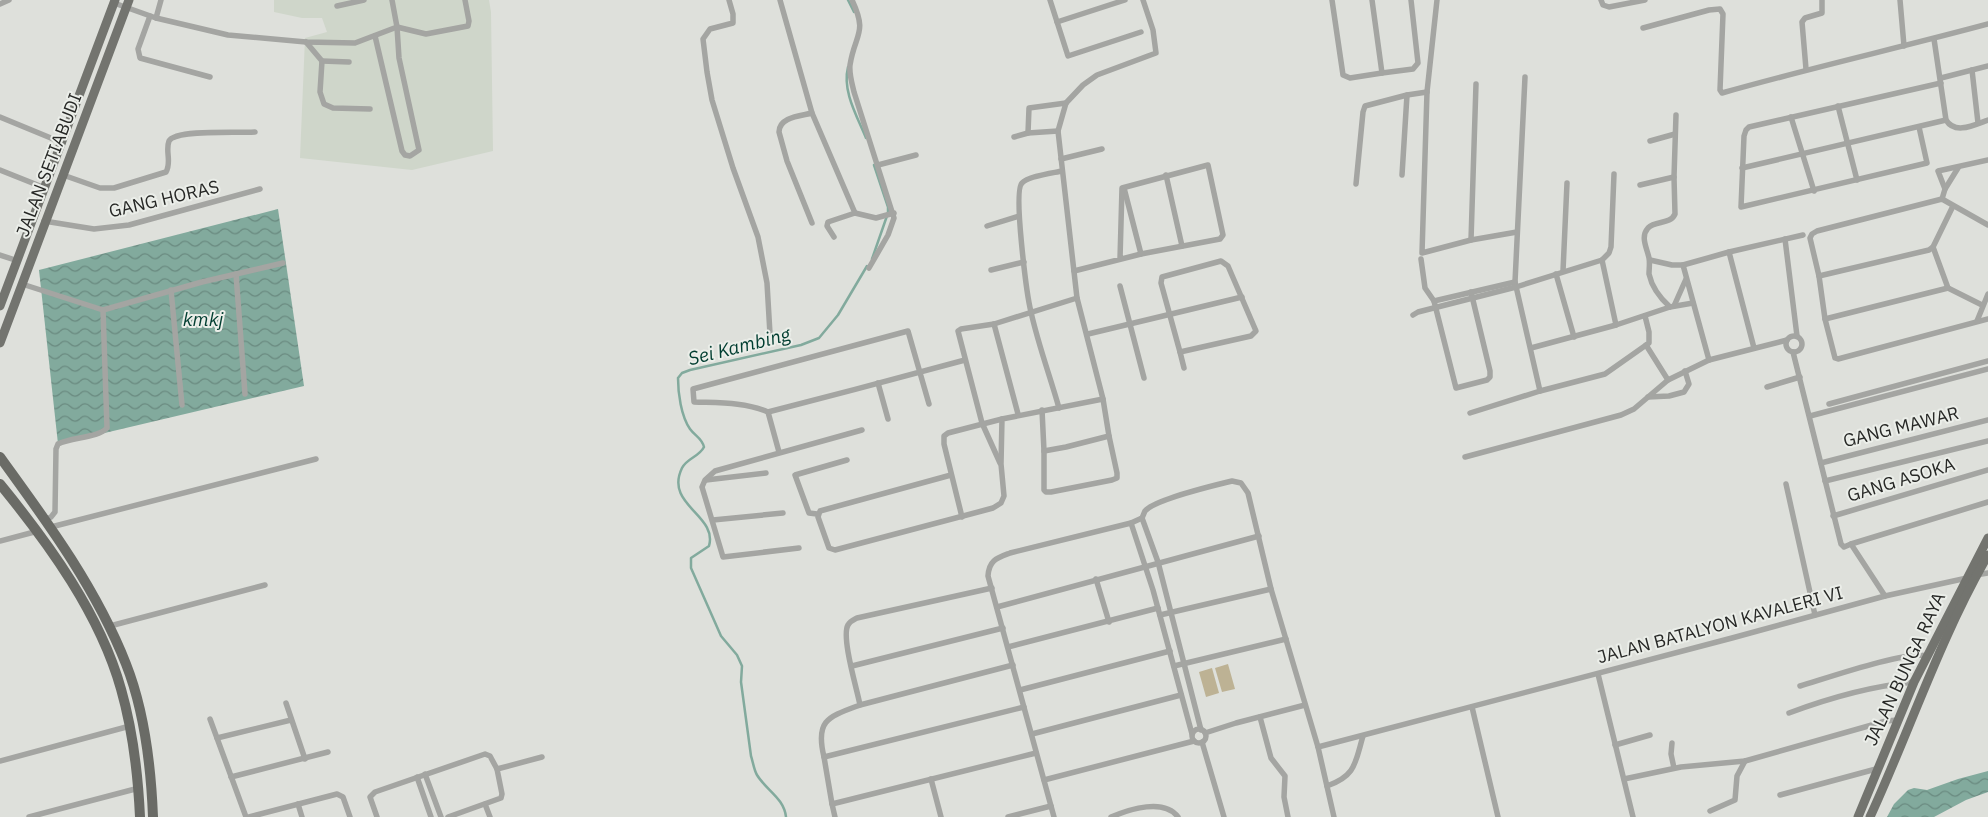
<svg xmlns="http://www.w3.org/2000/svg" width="1988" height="817" font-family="'IBM Plex Sans',sans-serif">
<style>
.built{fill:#cfd6ca}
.pitch{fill:#bdb294}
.water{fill:url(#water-waves)}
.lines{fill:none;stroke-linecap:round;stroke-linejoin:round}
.stream{stroke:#82aa9d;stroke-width:2.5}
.minor{stroke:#a4a5a2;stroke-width:5.5}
.primary{stroke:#73746f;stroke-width:9}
.trunk{stroke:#6a6b66;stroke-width:10}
.labels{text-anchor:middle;stroke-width:4;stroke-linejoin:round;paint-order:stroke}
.street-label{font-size:18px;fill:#272826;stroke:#ebeee9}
.water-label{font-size:19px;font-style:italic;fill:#003d30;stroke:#ebeee9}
</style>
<defs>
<pattern id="water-waves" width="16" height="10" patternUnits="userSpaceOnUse" patternTransform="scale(1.25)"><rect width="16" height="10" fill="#82aa9d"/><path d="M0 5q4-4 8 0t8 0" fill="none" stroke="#6a8a80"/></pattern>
</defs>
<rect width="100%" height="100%" fill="#dee0db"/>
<path class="built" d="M274 0H489L491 12 493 151 412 170 300 158 305 38 327 32 322 18H302L274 12Z"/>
<g class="pitch">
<path d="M1228 664 1235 689 1222 692 1215 668Z"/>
<path d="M1212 668 1219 693 1206 697 1199 672Z"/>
</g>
<g class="water">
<path d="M278 209 304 386 58 444 39 270Z"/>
<path d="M1988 771V792L1966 800 1934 817H1887L1894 804 1908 790 1914 788 1927 790 1958 779Z"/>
</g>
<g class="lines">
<g class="stream">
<path d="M848 0 854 12"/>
<path d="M848 67C842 91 857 116 866 138"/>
<path d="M872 259 888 213V207L874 165"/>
<path d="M786 817C784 798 766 790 757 775 754 770 753 762 751 756L741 682 742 666 737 655 721 636 691 568V558L709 546C718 515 664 505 682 468 687 458 699 457 704 447 702 438 695 436 690 429 681 416 678 393 678 378L682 373 690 370 801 345 819 338 838 315 867 266"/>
</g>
<g class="minor">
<path d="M729 0 733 14V23L710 29 703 39 707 72 712 100 733 168 758 237 767 283 770 334"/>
<path d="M780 0 812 113 855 213"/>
<path d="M852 0C868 34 855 33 850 65 849 74 852 83 854 92L894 218 888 235 869 268"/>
<path d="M1050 0 1068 56 1141 32"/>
<path d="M1332 0 1343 75 1350 78 1382 73"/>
<path d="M1372 0 1382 73 1413 69 1418 63 1411 0"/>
<path d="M1437 0 1427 92 1422 253 1471 240 1517 232"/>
<path d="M1601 0 1603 5 1609 7 1645 0"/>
<path d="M1900 0 1904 46"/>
<path d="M114 3 156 18 228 35 306 42 355 43 397 27 392 0"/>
<path d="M0 4 9 0"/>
<path d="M337 6 364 0"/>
<path d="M150 16 138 49 140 58 210 77"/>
<path d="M156 18 161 0"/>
<path d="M1057 22 1125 0"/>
<path d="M1643 28 1709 10 1720 9 1723 14 1720 90 1722 93C1810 68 1899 48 1988 24"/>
<path d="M375 36 402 151 405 155 410 156 419 150 399 58 397 27 426 34 468 26 469 21 465 0"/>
<path d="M1934 39 1946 120C1955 135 1974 125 1988 120"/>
<path d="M306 42 322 61 320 92 324 104 333 108 370 109"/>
<path d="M322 61 349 62"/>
<path d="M1806 69 1802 22 1805 18 1822 13V0"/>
<path d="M1972 70 1978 123"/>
<path d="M1525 77 1515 282 1540 391"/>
<path d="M1941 78 1988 66"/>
<path d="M1838 106 1857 180"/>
<path d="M0 117 63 143"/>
<path d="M1791 117 1814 191"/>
<path d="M1919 127 1927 163 1741 207 1744 136 1746 130 1749 127 1941 83"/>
<path d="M1028 133 1029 108 1066 103"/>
<path d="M1014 137 1028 133 1058 131"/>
<path d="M1650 141 1675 134"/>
<path d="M1061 159 1102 149"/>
<path d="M878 165 916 155"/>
<path d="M1742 168 1946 120"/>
<path d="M0 170 45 188"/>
<path d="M63 175 100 188H114L166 172C172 162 165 151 169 141 175 129 241 133 255 132"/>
<path d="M1166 175 1182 246"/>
<path d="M1402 175 1407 95"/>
<path d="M1356 184 1363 112 1365 106 1407 95 1427 92"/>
<path d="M1640 185 1674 177"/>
<path d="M1124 188 1141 254"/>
<path d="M1945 189 1938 171 1988 160"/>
<path d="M1942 199 1945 189 1958 168"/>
<path d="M855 213 876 218 894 213"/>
<path d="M44 221 94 229 129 225 260 189"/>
<path d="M812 223 787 161 779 132C779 117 800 116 812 113"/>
<path d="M1988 225 1942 199 1817 231 1812 234 1810 238 1819 276 1825 319 1835 358 1838 359 1988 319"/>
<path d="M987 226 1019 216"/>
<path d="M834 237 827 226 828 222 855 213"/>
<path d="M1785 239 1797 336"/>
<path d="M1471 240 1476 84"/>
<path d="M1933 247 1948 288"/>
<path d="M1729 252 1754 348"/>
<path d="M0 255 18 261"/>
<path d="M1421 259 1425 288 1434 301 1456 388 1487 380 1490 377V371L1471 292"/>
<path d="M1602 260 1616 325"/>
<path d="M1650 260 1672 265H1683L1709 360"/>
<path d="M1221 261 1228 266 1256 331 1251 336 1180 352 1161 283 1162 277Z"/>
<path d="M1683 265 1729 252 1803 235"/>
<path d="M991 270 1024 262"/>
<path d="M1074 271 1141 254 1220 239 1223 235 1208 165 1122 188 1120 259"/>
<path d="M1563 271 1567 183"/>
<path d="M236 274 245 394"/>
<path d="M1556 274 1574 337"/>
<path d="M1819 276 1929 250 1933 247 1953 206"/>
<path d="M22 284 103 310 202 282 283 263"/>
<path d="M1120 286 1144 378"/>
<path d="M171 290 182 405"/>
<path d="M1434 301 1515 282"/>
<path d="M1674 306 1686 279"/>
<path d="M1670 307C1660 298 1652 288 1649 274 1649 269 1650 263 1649 258 1647 248 1640 237 1648 228 1656 220 1670 225 1675 214L1674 177 1676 115"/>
<path d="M1413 315 1418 312 1516 287 1602 260 1609 253 1611 247 1614 174"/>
<path d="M1825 319 1948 288 1982 305"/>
<path d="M1977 321 1988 294"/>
<path d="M994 324 1018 414"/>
<path d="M1088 334 1242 297"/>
<circle cx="1794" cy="344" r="8"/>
<path d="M1646 345 1668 380"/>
<path d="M1531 348 1616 325 1670 307 1693 303"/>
<path d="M1180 352 1184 368"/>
<path d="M1793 352 1841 544 1844 547 1851 544 1885 596"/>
<path d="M878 383 888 419"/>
<path d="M1767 387 1800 377"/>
<path d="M1648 397 1669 396 1684 392 1689 384 1685 371"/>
<path d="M929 404 908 331 693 389 694 402C719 403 745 402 768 412 834 395 899 378 965 360"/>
<path d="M1829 404 1988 361"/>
<path d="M1059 408C1050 376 1038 344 1031 312 1027 296 1013 191 1022 183 1028 176 1053 173 1062 171"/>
<path d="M1042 410 1044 451 1066 447 1109 436 1103 399 1077 298 1058 131 1066 103 1083 85 1097 75 1156 53 1153 30 1143 0"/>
<path d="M768 412 779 452"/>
<path d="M1470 413 1540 391 1605 374 1649 343V332L1645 316"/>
<path d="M1810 416 1988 369"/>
<path d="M1044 451V490L1046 492H1051L1112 480 1117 478V473L1109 436"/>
<path d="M1465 457 1621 415 1634 409 1668 380 1709 360 1787 340"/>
<path d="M1000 463 982 423 958 331 961 329 994 324 1077 298"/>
<path d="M1821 463 1988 420"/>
<path d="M951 475 820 511 818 517 829 548 835 550 993 508 1001 503 1004 496 1001 464 1002 419 1103 399"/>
<path d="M706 480 766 473"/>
<path d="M1825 481 1988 441"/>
<path d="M1786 484 1815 615"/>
<path d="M817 514 809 513 795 475 847 460"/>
<path d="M1833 516 1988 470"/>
<path d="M962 517 944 444V436L948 433 1002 419"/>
<path d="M1142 518 1158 562 1201 730"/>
<path d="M45 520 51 517 55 512 56 449 58 444C71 437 98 438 107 428L103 310"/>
<path d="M713 520 783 513"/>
<path d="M1131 523 1153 590 1192 734"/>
<path d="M51 527 316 459"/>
<path d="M0 541 38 531"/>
<path d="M1851 544 1988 502"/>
<path d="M799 548 723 557 702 487 705 480 715 471 862 430"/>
<path d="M1976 575 1988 573"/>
<path d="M1096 579 1109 622"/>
<path d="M992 588 857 618C853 620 850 621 848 625 841 637 857 689 860 705 828 717 815 720 824 757L1024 707"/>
<path d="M997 607 1259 536"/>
<path d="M1160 615 1271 589"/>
<path d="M110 626 265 585"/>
<path d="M1008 647 1158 608"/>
<path d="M852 666 1003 628"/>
<path d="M1174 666 1286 639"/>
<path d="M1598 674 1633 817"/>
<path d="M1800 686C1824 679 1907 650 1927 656"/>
<path d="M1020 690 1170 651"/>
<path d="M286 703 305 759"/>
<path d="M860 705 1013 665"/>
<path d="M1472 707 1498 817"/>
<path d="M1789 713C1829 698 1872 686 1914 682"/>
<path d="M1260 717 1271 758 1285 776 1284 797 1288 817"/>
<path d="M210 719 246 817"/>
<circle cx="1199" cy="736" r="7"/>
<path d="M1205 733 1236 723 1305 705"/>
<path d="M1032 734 1181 695"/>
<path d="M217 738 291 720"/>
<path d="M1202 742 1224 817"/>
<path d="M1672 743 1671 754 1674 768"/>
<path d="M1615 745 1650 735"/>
<path d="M1318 747 1732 638 1885 596 1967 578"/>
<path d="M824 757 832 804 1036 753"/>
<path d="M0 761 130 726"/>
<path d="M425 774 441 817"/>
<path d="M231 777 328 752"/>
<path d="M417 777 431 817"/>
<path d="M931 779 941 817"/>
<path d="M1624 779 1681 767 1745 761 1886 721 1898 720"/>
<path d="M1044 780 1194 741"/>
<path d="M1327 786C1356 776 1355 763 1363 736"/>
<path d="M1780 795 1876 769"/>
<path d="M298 804 302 817"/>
<path d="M485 804 490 817"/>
<path d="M832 804 835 817"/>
<path d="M1710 811 1735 800 1737 776 1745 761"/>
<path d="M29 817 139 788"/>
<path d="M249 817 337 794 343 797 350 817"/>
<path d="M377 817 370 797 375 792 485 754 490 756 497 769"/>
<path d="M448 817 501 798 502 794 497 769 542 757"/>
<path d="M1008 817 1051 806"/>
<path d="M1054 817 988 576C989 560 997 558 1010 553L1131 523 1142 518C1143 516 1144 513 1145 511 1155 499 1216 485 1232 481L1241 483 1248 493 1271 589 1318 747 1334 817"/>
<path d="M1111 817C1130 809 1164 798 1178 817"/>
</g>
<g class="primary">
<path d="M0 306 115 0"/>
<path d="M0 343 129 0"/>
<path d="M1858 817 1914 682 1988 538"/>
<path d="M1870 817C1910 730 1940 638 1988 555"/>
</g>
<g class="trunk">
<path d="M0 457C48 523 96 588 126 664 145 712 151 766 153 817"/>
<path d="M0 484C49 544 100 614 121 689 133 731 138 774 140 817"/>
</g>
</g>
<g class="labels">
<g class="street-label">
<text transform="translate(49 165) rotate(-69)" y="6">JALAN SETIABUDI</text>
<text transform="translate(164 199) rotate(-13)" y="6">GANG HORAS</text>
<text transform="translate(1901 427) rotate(-14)" y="6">GANG MAWAR</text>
<text transform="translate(1901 480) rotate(-17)" y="6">GANG ASOKA</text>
<text transform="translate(1720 625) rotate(-15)" y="6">JALAN BATALYON KAVALERI VI</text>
<text transform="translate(1905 669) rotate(-65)" y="6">JALAN BUNGA RAYA</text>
</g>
<g class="water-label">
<text x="203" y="326">kmkj</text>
<text transform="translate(739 346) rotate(-14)" y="7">Sei Kambing</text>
</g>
</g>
</svg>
